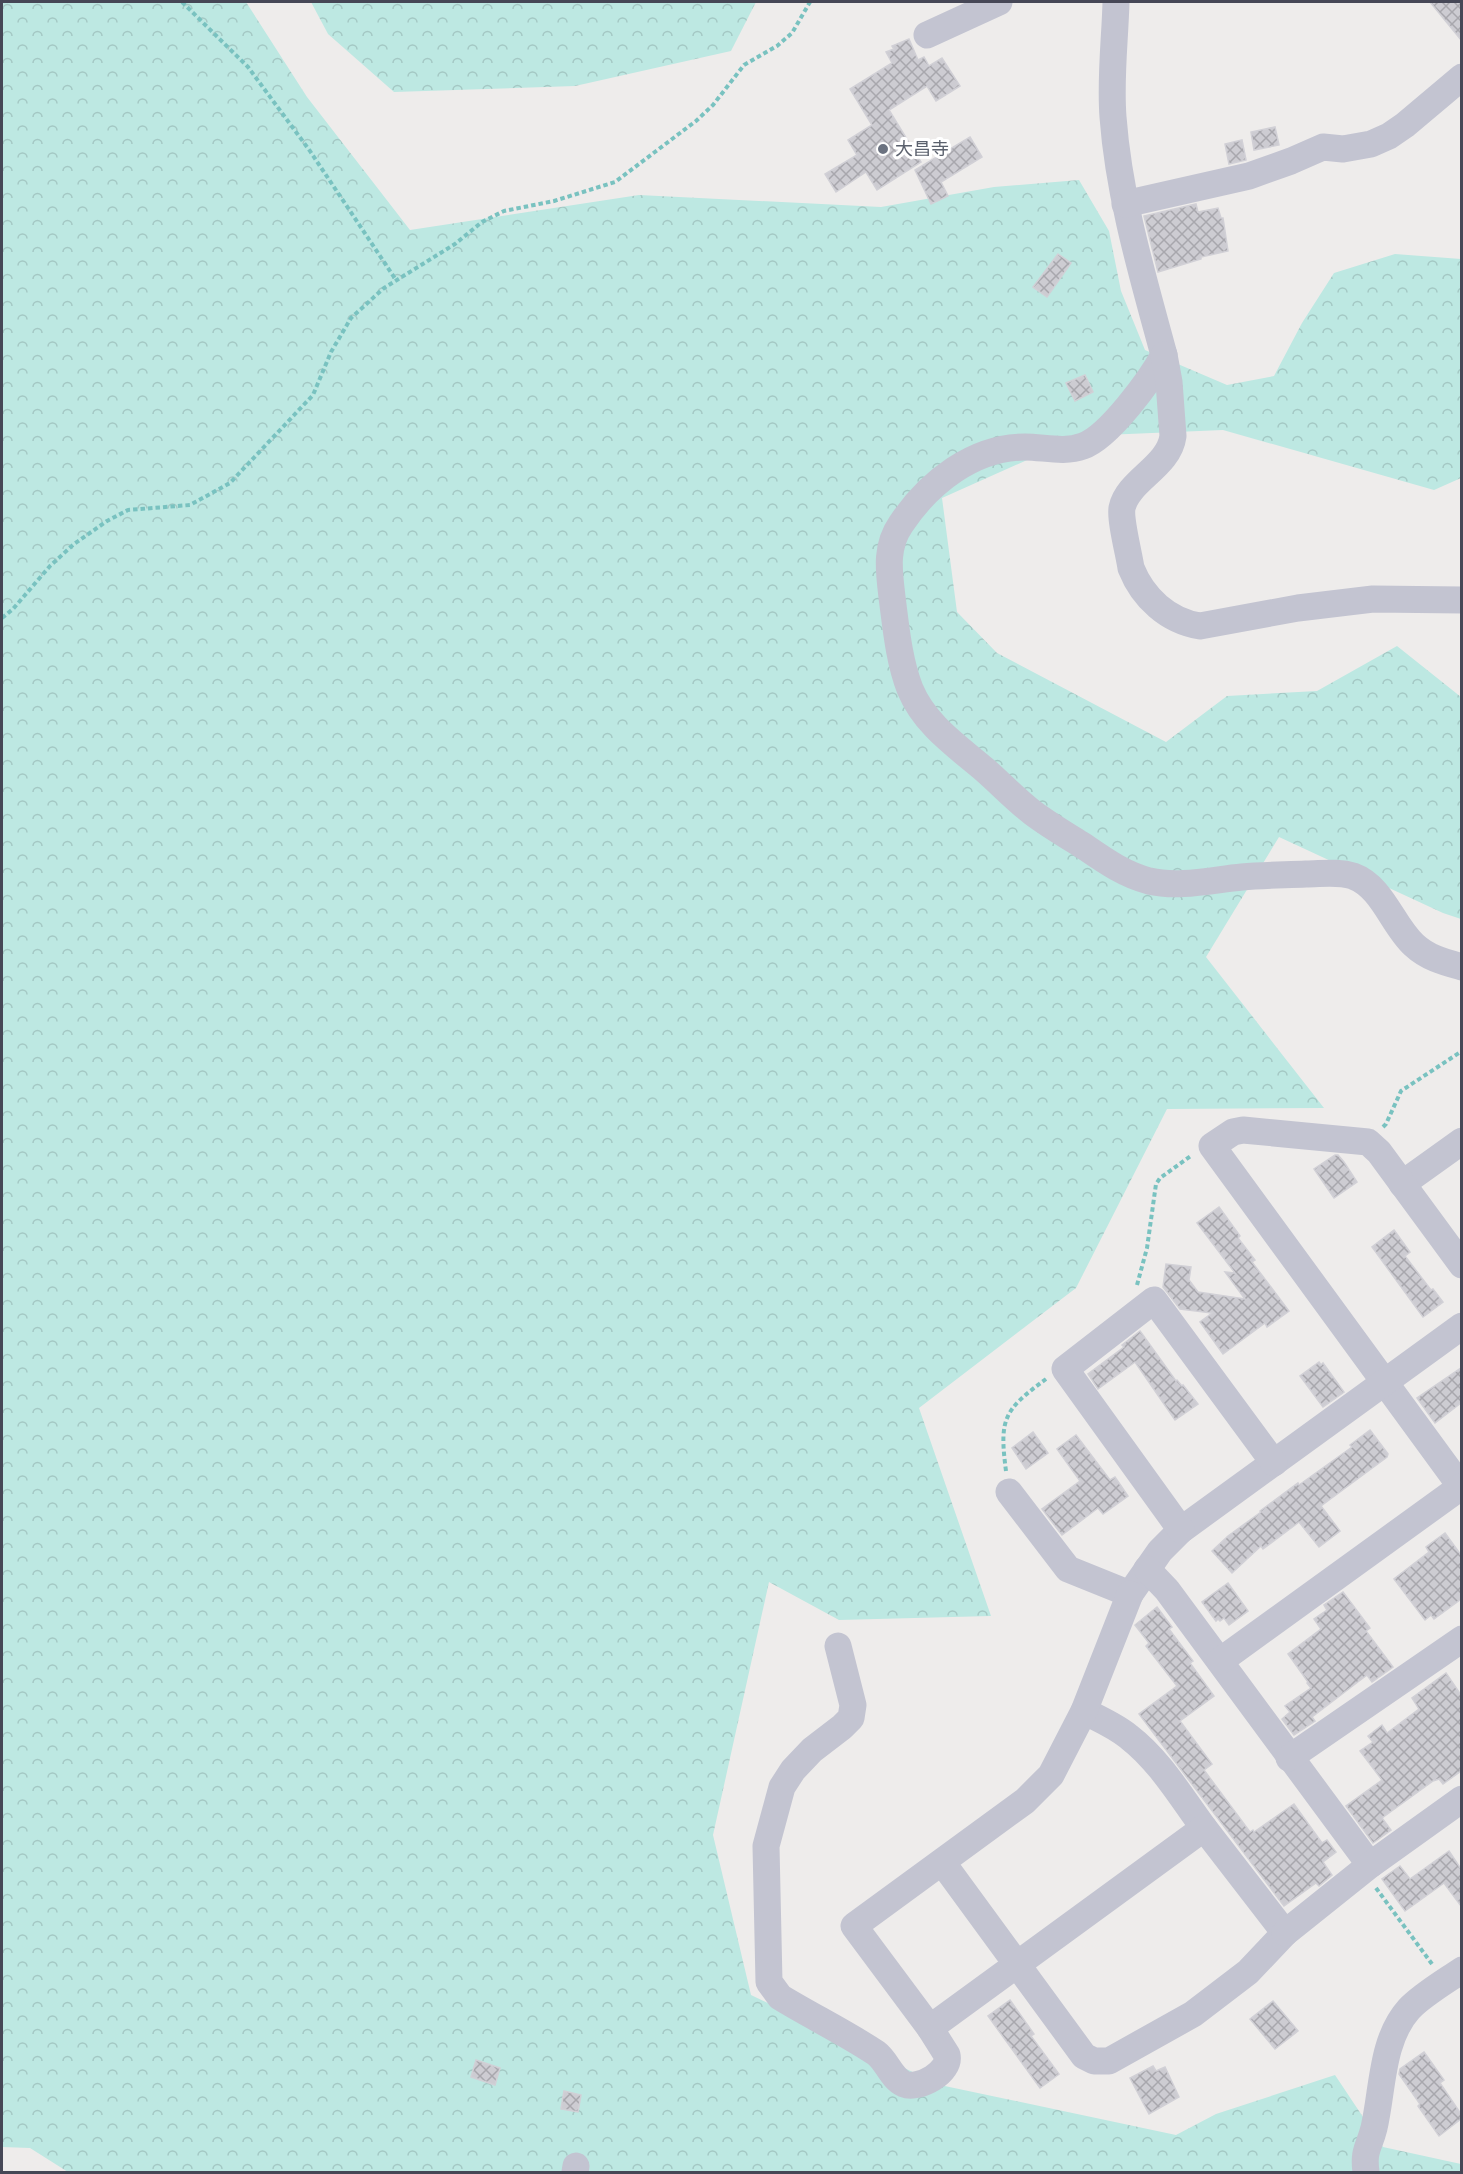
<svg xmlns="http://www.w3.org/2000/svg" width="1463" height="2174" font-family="Lato,'Noto Sans JP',sans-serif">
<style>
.forest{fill:url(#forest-crowns)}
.building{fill:url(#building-cross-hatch);stroke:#d1d0d6;stroke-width:1.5}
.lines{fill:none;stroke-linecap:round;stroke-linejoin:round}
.path{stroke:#79c2c0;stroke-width:4;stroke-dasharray:4.5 3;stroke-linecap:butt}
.minor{stroke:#c3c4d1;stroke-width:27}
.worship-dot{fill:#6b7280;stroke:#fff;stroke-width:2}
.labels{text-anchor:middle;stroke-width:6;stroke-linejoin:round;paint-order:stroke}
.worship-label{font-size:18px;fill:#5b616d;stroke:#fff;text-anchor:start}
</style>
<defs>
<pattern id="forest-crowns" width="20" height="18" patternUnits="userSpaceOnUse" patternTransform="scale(1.5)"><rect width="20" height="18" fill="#bde8e2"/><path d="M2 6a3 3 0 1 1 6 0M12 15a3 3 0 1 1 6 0" fill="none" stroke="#a4c8c4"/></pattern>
<pattern id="building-cross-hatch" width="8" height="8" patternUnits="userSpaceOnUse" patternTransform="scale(1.5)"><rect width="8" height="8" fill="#cdccd2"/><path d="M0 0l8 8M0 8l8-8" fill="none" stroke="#a8a7ad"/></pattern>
</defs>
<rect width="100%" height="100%" fill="#eeeceb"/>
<g class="forest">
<path d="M2 2H246L307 97 410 230 639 195 881 207 994 187 1079 180 1109 231 1121 291 1145 350 1227 385 1274 376 1302 323 1334 273 1395 254 1461 259V478L1434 490 1223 430 1081 436 942 498 957 612 997 653 1166 742 1227 696 1317 691 1397 646 1461 697V919L1443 913 1279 837 1206 957 1324 1108 1167 1109 1076 1288 919 1408 991 1616 839 1620 769 1582 713 1835 751 1995 940 2085 1176 2135 1216 2114 1335 2075 1383 2147 1461 2164V2172H68L30 2148 2 2147Z"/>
<path d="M311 2H756L731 51 575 86 394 92 328 34Z"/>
</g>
<g class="building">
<path d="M1430 2H1461V40Z"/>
<path d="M909 39 918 60 924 57 929 66 942 58 960 86 936 101 927 86 889 110 921 162 877 190 866 172 836 192 825 174 857 155 848 140 872 125 850 89 892 63 886 52 894 49 892 46Z"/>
<path d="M1275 127 1279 145 1254 150 1251 132Z"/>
<path d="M970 137 982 157 941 182 948 196 931 204 915 170Z"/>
<path d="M1242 140 1246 160 1229 164 1225 144Z"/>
<path d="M1196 204 1198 212 1218 208 1221 218H1223L1228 251 1201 257V259L1158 272 1144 216Z"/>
<path d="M1058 254 1071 263 1047 297 1033 287Z"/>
<path d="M1085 375 1093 392 1075 401 1066 383Z"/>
<path d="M1335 1155H1338L1344 1162 1357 1182 1334 1198 1314 1169Z"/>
<path d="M1219 1207 1240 1236 1238 1238 1255 1260 1252 1262 1289 1311 1267 1327 1265 1323 1223 1354 1200 1322 1212 1313 1180 1309 1163 1287 1166 1264 1191 1267 1189 1280 1198 1292 1245 1299 1225 1272 1235 1273 1197 1223Z"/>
<path d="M1394 1230 1410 1252 1405 1256 1431 1290 1433 1289 1443 1302 1423 1317 1372 1247Z"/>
<path d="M1140 1331 1176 1381 1177 1380 1182 1386 1183 1385 1198 1404 1175 1420 1135 1362 1098 1389 1088 1374 1124 1347 1122 1345Z"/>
<path d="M1319 1362 1321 1365 1323 1363 1344 1392 1323 1407 1300 1376Z"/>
<path d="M1461 1368V1403L1435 1423 1417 1398Z"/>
<path d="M1370 1430 1388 1454 1387 1457 1321 1506 1340 1531 1319 1547 1299 1522 1263 1549 1261 1546 1232 1573 1212 1551 1228 1536 1261 1512 1260 1511 1298 1483 1299 1485 1352 1447 1350 1445Z"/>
<path d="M1033 1432 1048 1453 1026 1469 1012 1448Z"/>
<path d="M1076 1435 1110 1480 1115 1477 1128 1496 1103 1514 1098 1508 1062 1535 1042 1509 1080 1481 1057 1449Z"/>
<path d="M1445 1533 1461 1555V1599L1434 1619 1431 1615 1425 1620 1394 1579 1429 1552 1426 1547Z"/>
<path d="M1228 1583 1248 1611 1229 1625 1224 1618 1220 1621 1218 1619 1216 1621 1202 1602Z"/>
<path d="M1343 1592 1370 1628 1366 1631 1393 1667 1372 1682 1367 1675 1312 1717 1315 1721 1294 1735 1282 1719 1290 1712 1285 1706 1311 1688 1307 1683 1308 1682 1288 1654 1321 1629 1314 1619 1327 1610 1324 1605Z"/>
<path d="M1157 1607 1172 1627 1169 1629 1193 1661 1190 1663 1214 1696 1180 1721 1212 1764 1204 1770 1250 1832 1253 1830 1254 1832 1294 1804 1322 1843 1327 1840 1336 1852 1323 1862 1332 1875 1319 1886 1316 1883 1284 1906 1139 1714 1177 1686 1146 1646 1149 1643 1135 1625Z"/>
<path d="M1446 1673 1461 1695V1771L1443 1784 1439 1779 1433 1781 1382 1818 1391 1830 1373 1843 1346 1806 1382 1780 1360 1751 1373 1742 1368 1736 1382 1725 1387 1733 1419 1709 1412 1698Z"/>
<path d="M1449 1851 1461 1869V1906L1444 1883 1405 1911 1382 1879 1400 1866 1410 1879Z"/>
<path d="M1010 2000 1034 2034 1031 2036 1059 2074 1040 2088 988 2016Z"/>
<path d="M1273 2001 1298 2031 1275 2049 1250 2019Z"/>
<path d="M1424 2052 1444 2080 1440 2083 1461 2114V2119L1439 2136 1418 2106 1420 2104 1399 2074 1400 2069Z"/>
<path d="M476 2060 500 2068 495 2085 471 2077Z"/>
<path d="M1153 2066 1156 2071 1165 2067 1179 2097 1149 2114 1130 2078Z"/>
<path d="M564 2091 581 2095 578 2112 561 2109Z"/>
</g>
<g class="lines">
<g class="path">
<path d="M182 2 248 67 310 151 396 280"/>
<path d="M2 618 13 609 50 566 74 544 107 521 128 510 190 505 230 483 313 395 331 352 351 318 384 288 455 244 482 222 504 211 554 201 615 182 696 121 713 105 744 65 777 46 792 33 810 2"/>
<path d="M1383 1127 1386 1124 1401 1091 1462 1051"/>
<path d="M1137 1285 1147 1248 1156 1184 1160 1178 1192 1155"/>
<path d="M1006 1471C999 1418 1004 1410 1046 1379"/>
<path d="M1376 1888 1432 1964"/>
</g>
<g class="minor">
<path d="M1116 2C1115 40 1110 78 1113 117 1119 198 1143 277 1164 355 1151 379 1109 437 1083 446 1064 453 1044 447 1025 447 974 447 929 482 901 524 885 547 889 571 892 597 896 628 899 661 910 689 925 725 957 746 985 770 1001 784 1016 800 1033 813 1049 825 1066 835 1082 845 1104 860 1123 874 1149 881 1179 888 1211 880 1242 877 1263 875 1285 875 1306 874 1321 874 1338 871 1353 876 1383 887 1392 925 1414 945 1428 958 1444 962 1462 967"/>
<path d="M927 35 999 2"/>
<path d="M1125 204 1249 176 1291 161 1323 147 1343 149 1371 144 1389 136 1405 125 1462 77"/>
<path d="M1164 355 1169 382 1173 436C1169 467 1128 480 1122 508 1120 520 1129 554 1131 568 1143 598 1168 621 1200 626L1298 608 1373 599 1462 600"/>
<path d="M1402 1184 1462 1141"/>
<path d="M1462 1265 1379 1152 1368 1142 1243 1130 1233 1132 1212 1146 1462 1488"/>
<path d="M1009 1492 1068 1569 1130 1594 1160 1551 1181 1530 1462 1326"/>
<path d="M1181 1530 1065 1369 1154 1300 1274 1463"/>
<path d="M1147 1569 1167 1590 1370 1865"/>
<path d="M838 1646 853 1705 851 1718 842 1727 812 1750 793 1770 782 1787 766 1846 769 1982 780 1997C811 2016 846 2033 876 2053 887 2061 891 2078 904 2084 919 2090 951 2072 947 2055L930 2028"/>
<path d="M1220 1661 1462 1486"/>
<path d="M1084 1711C1099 1719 1116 1726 1129 1737 1160 1761 1181 1797 1204 1828"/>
<path d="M1289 1758 1462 1639"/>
<path d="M942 1862 1084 2056 1094 2061H1109L1193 2014 1248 1972 1285 1933 1204 1828 930 2028 854 1926 1025 1801 1051 1775 1084 1711 1130 1594"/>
<path d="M1285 1933 1370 1865 1462 1799"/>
<path d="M575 2172 576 2166"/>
<path d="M1366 2172C1363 2150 1369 2148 1374 2128 1383 2089 1381 2040 1409 2009 1422 1995 1446 1981 1462 1970"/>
</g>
</g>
<circle class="worship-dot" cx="883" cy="149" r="6"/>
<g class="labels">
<g class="worship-label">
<text x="895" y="155">大昌寺</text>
</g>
</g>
<rect width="1463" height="2174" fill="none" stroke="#464756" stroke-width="6"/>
</svg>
